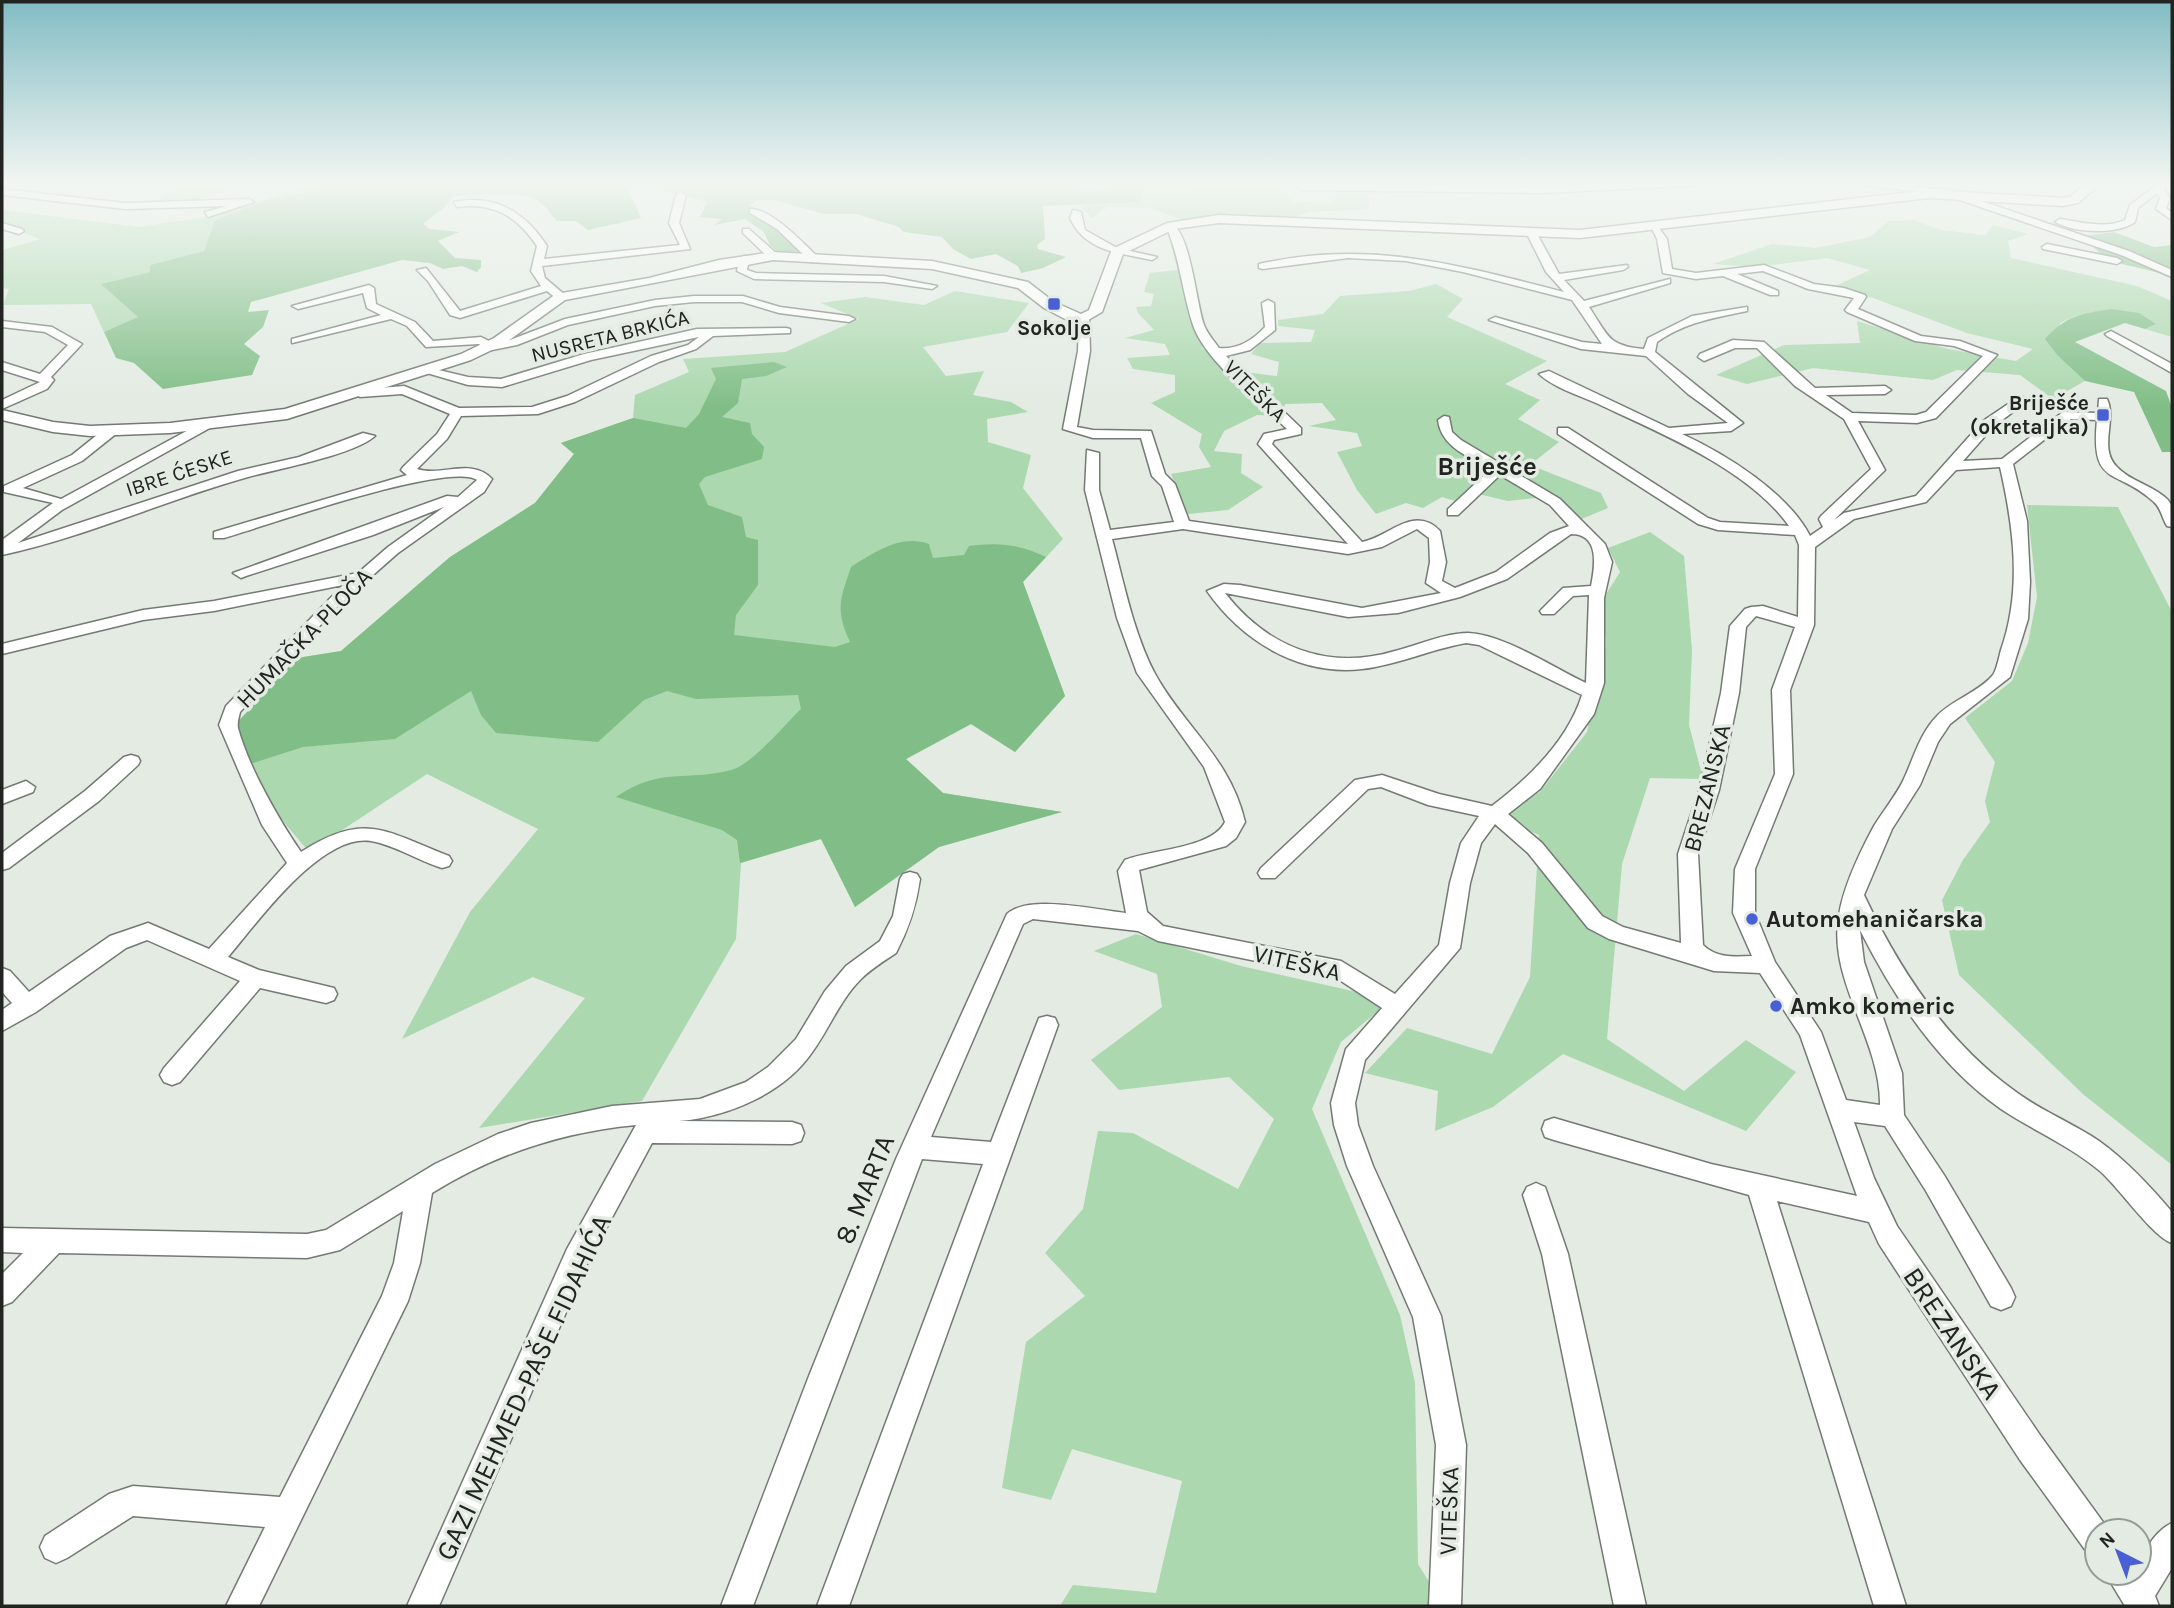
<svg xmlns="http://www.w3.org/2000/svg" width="2174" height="1608" font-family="Karla,sans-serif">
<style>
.green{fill:#abd8ae}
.forest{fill:#81be87}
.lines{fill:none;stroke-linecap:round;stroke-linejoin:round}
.minor-casing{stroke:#737a73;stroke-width:3}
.tertiary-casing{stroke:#737a73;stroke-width:3}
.minor{fill:#fff;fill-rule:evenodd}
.tertiary{fill:#fff;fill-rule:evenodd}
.poi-dot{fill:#4960d4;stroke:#e3ebe3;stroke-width:2.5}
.labels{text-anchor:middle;stroke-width:7;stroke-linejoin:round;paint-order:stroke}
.far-poi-label{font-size:21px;font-weight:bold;fill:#212421;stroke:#e3ebe3}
.far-street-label{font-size:21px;fill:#212421;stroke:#e3ebe3}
.street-label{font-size:24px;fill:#212421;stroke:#e3ebe3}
.poi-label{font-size:24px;font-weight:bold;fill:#212421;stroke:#e3ebe3;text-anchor:start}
.far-district-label{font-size:26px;font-weight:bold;fill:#212421;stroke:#e3ebe3}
.near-street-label{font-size:28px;fill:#212421;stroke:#e3ebe3}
</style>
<rect width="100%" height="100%" fill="#e3ebe3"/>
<g class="green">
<path d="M161 182H229L232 189 191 203 139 212 172 190Z"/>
<path d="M292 182H321L322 189 267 200 215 220 204 251 150 265 151 272 102 284 139 317 104 332 91 304 3 305 9 289 2 288V250L40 239 2 225V210L138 227 207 217 298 190Z"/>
<path d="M1235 182H1278L1275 185 1294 202 1331 204 1338 193 1369 194 1370 209 1309 212 1282 221H1185L1151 208 1108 207 1092 218 1079 205 1139 202 1146 188Z"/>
<path d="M1913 220 1941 230 1985 235 1993 225 2028 234 2008 241 2011 258 2137 286 2172 301V337L2145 329 2155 324C2119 312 2096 304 2060 323L2058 356 2085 381 2053 399 2020 375 1957 370 1933 380 1813 368 1747 384 1716 375 1784 345 1860 343 1857 321 1948 349 2016 361 2033 349 1967 333 1873 298 1833 287 1870 270 1827 258 1756 267 1713 264 1772 244 1816 248 1870 237 1889 221Z"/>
<path d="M1192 268 1182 279 1186 301 1203 349 1233 356 1228 366 1237 371 1277 376 1279 362 1251 354 1260 343 1311 342 1315 330 1278 326V320L1323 314 1340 296 1409 291 1436 284 1463 299 1447 317 1547 361 1505 384 1540 400 1518 419 1559 442 1530 465 1601 493 1608 508 1579 520 1544 497 1508 501 1478 494 1458 502 1442 497 1423 508 1406 503 1376 514 1357 490 1337 452 1362 446 1357 433 1309 426 1336 420 1322 403 1285 404 1283 416 1257 415 1224 431 1214 451 1242 454 1241 473 1263 487 1228 510 1188 514 1171 474 1211 467 1199 447 1202 434 1151 403 1175 392V375L1133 369 1127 358 1170 355 1165 344 1125 338 1154 330 1138 313 1136 307 1151 306 1154 294 1144 292 1150 273Z"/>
<path d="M955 291 1029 303 1007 332 923 347 946 376 984 371 973 395 1011 402 1028 412 987 419 988 442 1031 455 1023 488 1063 539 1023 582 1065 696 1015 752 971 724 906 759 943 793 1062 812 939 847 855 907 821 839 741 863 736 939 642 1101 479 1128 585 998 533 977 402 1039 470 912 538 829 427 774 309 852 267 802 233 727 297 658 341 651 450 557 535 503 574 454 561 443 633 418 635 395 689 372 683 359 785 352 859 319 821 303 865 297 924 305Z"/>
<path d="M2027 505 2118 507 2172 612V1165L2084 1095 1959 975 1942 900 1963 860 1990 822 1985 801 1995 762 1965 718 2012 681 2028 643 2037 597Z"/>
<path d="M1650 532 1684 556 1692 650 1689 725 1703 779 1650 778 1622 864 1607 1039 1684 1091 1746 1040 1796 1072 1746 1131 1563 1054 1493 1107 1435 1131 1438 1091 1365 1073 1407 1028 1492 1054 1530 977 1539 835 1500 818 1540 792 1587 732 1606 646 1603 599 1620 572 1608 548Z"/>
<path d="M1136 934 1241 966 1357 992 1384 1006 1341 1042 1312 1109 1400 1315 1415 1383 1418 1564 1444 1606H1060L1073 1585 1156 1593 1182 1481 1072 1449 1051 1500 1002 1488 1026 1342 1085 1296 1045 1253 1083 1209 1098 1131 1133 1133 1238 1189 1274 1119 1229 1077 1119 1090 1091 1060 1162 1007 1157 974 1094 951Z"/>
</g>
<g class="forest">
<path d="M321 182H1088L1075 188 1085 192 1147 182H1235L1146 188 1140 202 1043 206 1045 239 1037 245 1038 249 1066 257 1043 268 1021 273 1018 266 996 254 971 259 953 249 942 237 904 232 899 227 856 214H824L774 200H757L750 205 788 227 815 258 782 256 770 245 764 232 745 219 714 225 722 219 700 217 707 202 645 186 628 188 641 218 588 230 576 221H557C551 215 544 204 537 200 521 191 470 193 452 197L446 206 423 224 430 229 459 232 438 241 455 258 481 260V267L477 272 462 266 443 269 430 263 402 260 251 302 248 312 269 310 263 327 244 344 260 356 252 375 163 389 134 363 116 358 104 332 138 317 101 284 150 272V265L204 251 215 220 267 200 322 189Z"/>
<path d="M2114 232 2154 247 2172 245V276L2106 260 2083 236Z"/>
<path d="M2111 309 2139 313 2156 324 2145 329 2125 323 2075 342 2166 391 2172 408V452H2162L2134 392 2085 381 2058 356 2045 339C2067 315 2080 314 2111 309Z"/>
<path d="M774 362 787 367 766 376 742 379 738 403 722 417 750 423 752 434 764 447 762 459 705 477 699 484 708 505 742 517 746 537 758 540V585L736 615 734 635 835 647 850 642C835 610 840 599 851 567 875 552 901 534 929 544L933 558 964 555 969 546C999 542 1019 544 1046 557L1023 582 1065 696 1015 752 971 724 906 759 943 793 1062 812 939 847 855 907 821 839 740 863 737 840 722 830 616 797C661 766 687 782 731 770 753 764 784 725 801 709L798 695 696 699 667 691 644 700 598 742 496 733 481 715 471 691 395 739 303 747 250 764 233 727 297 658 341 651 450 557 535 503 574 454 561 443 633 418 686 428 699 414 716 379 711 368Z"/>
</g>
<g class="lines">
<g class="minor-casing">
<g id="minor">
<path d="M1656 182H1711L1706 185 1542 193 1302 190 1297 187 1302 184 1542 187Z"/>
<path d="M1838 182H1868L1949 190 2129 251 2172 270V277L2121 255 1945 195Z"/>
<path d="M2161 182H2171L2163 189 2170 198 2166 208 2172 213V220L2156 209 2160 198 2157 193 2138 208 2135 222C2117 235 2074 233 2055 222L2060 219C2081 222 2105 229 2125 220L2130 205Z"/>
<path d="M2 189 125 203 249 199 254 202 208 217 205 212 227 206 125 209 2 195Z"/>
<path d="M681 192 686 195 679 223 690 249 542 266 545 278 565 295V299H557L547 291 460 318 450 315 428 281 417 270 426 268 460 311 541 286 531 271 537 246C517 216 493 202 457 207L454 202C495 194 525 212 547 246L544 259 680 245 669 223 676 195Z"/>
<path d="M750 209C771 208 803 243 819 258V262H811L777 229 750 213Z"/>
<path d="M1073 210 1081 212 1085 230 1117 248 1157 257 1152 260C1121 253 1085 252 1070 218Z"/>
<path d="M2 223 22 229 24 231 19 234 2 229Z"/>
<path d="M1171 223C1191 234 1196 303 1204 325 1207 333 1214 341 1219 348 1237 350 1253 340 1265 327L1262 303 1268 300 1274 303 1275 330 1250 350 1226 356 1301 428V434L1274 440 1272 444 1362 542C1389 537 1414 504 1440 531L1446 562 1442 581 1455 588 1496 572 1550 533 1569 526 1550 505 1500 475 1458 515H1448V509L1491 469C1469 457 1441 447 1438 420L1444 416 1449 417 1452 432 1461 440 1560 499 1605 544 1612 562 1604 598V683L1594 714 1540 789 1508 814 1542 843 1602 916 1623 927 1681 943 1678 854 1699 790 1721 693 1730 626 1745 609 1751 607 1763 606 1798 617 1799 545 1795 535 1718 530 1698 524 1558 434V428H1568L1708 518 1720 522 1789 526C1749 469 1658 432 1596 403 1578 395 1553 387 1539 374L1549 371 1669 428 1728 423 1688 394 1646 356 1581 349 1489 320 1495 317 1582 342 1602 344 1572 300 1463 272 1406 261 1348 258 1263 269 1259 268V264C1369 239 1458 265 1564 292L1546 272 1527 234 1532 231 1537 234 1559 274 1627 265 1628 267 1623 270 1564 280 1584 301 1670 279V283L1589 307C1608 335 1607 346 1644 349L1648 338 1692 316 1747 307V311C1714 318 1686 322 1657 342L1655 352 1743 423 1731 431 1682 434C1726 454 1788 493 1810 536L1823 527 1819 519 1821 516 1871 469 1844 419 1795 386 1757 348H1735L1704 361 1698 357 1700 354 1733 340 1764 342 1815 388 1885 386 1891 390 1885 394 1826 395 1852 413 1916 415 1926 412 1983 356 1954 346 1915 341 1847 312 1845 310 1854 298 1808 289 1763 271 1737 274 1778 291V295H1770L1723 276 1696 279 1663 273 1657 239 1650 224H1656L1667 239 1672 269 1696 273 1764 265 1814 284 1844 288 1865 295 1866 297 1858 309 1921 336 1960 341 1997 355 1936 418 1917 423 1858 421 1885 470 1834 520 1844 513 1916 496 1983 421 2020 396 2030 399 1993 427 1963 461 2002 459 2063 412 2098 413 2099 399H2107C2117 420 2098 448 2117 467 2131 482 2153 485 2168 500L2172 506V527L2167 526C2162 518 2161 508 2154 502 2117 467 2090 489 2097 420L2071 419 2013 464 2027 521 2030 582 2028 619 2010 677 1950 724 1938 742 1920 785 1892 829 1864 895C1899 969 1945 1040 2012 1089 2039 1110 2071 1122 2099 1141 2127 1161 2150 1186 2172 1212V1243C2153 1237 2120 1189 2101 1172 2071 1146 2034 1131 2001 1109 1938 1065 1894 997 1860 930L1864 962 1902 1073 1904 1115 1944 1175 2011 1288 2015 1297 2011 1306 2001 1310 1991 1306 1926 1191 1885 1126 1854 1122 1874 1178 1897 1226 2042 1438 2108 1529 2097 1531V1556L2086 1551 2020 1460 1879 1244 1869 1222 1777 1201 1906 1606H1874L1749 1195 1554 1140 1545 1137 1542 1129 1545 1121 1554 1118 1711 1164 1857 1196 1800 1035 1760 973 1714 971 1609 939 1588 928 1528 853 1495 824 1481 843 1470 883 1460 948 1365 1060 1355 1103 1358 1125 1373 1166 1441 1316 1466 1445 1461 1606H1429L1436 1445 1413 1317 1347 1166 1334 1125 1331 1103 1346 1049 1382 1008 1335 977 1158 941 1138 931 1033 919 1023 924 931 1137 991 1142 1039 1018 1047 1016 1055 1018 1058 1025 849 1606H817L983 1164 922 1159 753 1606H721L809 1376 896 1159 1007 914C1028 894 1097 910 1126 913L1118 871 1125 860C1152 849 1212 849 1225 822L1204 767 1137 673 1117 618 1085 490 1087 450 1099 453V490L1110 530 1174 522 1162 486 1152 476 1141 438H1093L1063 429 1078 351 1079 317 1089 319 1090 351 1077 427 1093 430 1151 431 1165 474 1175 484 1189 521 1348 544 1258 444 1264 434 1287 429C1259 402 1205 361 1193 325 1182 292 1180 258 1166 226ZM2000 467C2014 529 2022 590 2001 650 1999 657 1997 669 1993 675 1979 692 1952 700 1937 716 1920 733 1913 760 1903 781 1895 797 1883 811 1874 826 1860 852 1844 885 1839 915 1827 980 1881 1040 1880 1105L1846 1100 1821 1032 1775 962 1755 913V869L1793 774 1790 690 1814 625 1815 547 1854 519 1926 502 1956 470ZM1183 529 1348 554 1382 547 1417 529 1429 538 1430 562 1426 583 1441 593 1362 608 1240 585 1224 584 1207 591C1242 641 1299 676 1362 669 1398 665 1431 649 1466 643L1479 645 1582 695C1568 740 1529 778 1492 806L1439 794 1382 775 1355 780 1261 868 1258 873 1261 878H1275L1368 789 1381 787 1428 805 1479 816 1461 843 1450 883 1439 945 1395 994 1341 961 1163 926 1147 912 1139 870 1226 846 1236 838 1245 822C1230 757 1182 725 1154 672 1133 631 1124 583 1112 539ZM1571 534C1600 534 1595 566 1591 586L1563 588 1540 611 1542 614H1554L1573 596 1589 595 1586 683C1554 668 1503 634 1468 633 1445 633 1418 645 1395 651 1328 671 1268 648 1225 593L1348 617 1398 613 1460 597 1507 579ZM1756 616 1795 627 1772 690 1775 774 1735 869 1733 913 1752 956C1734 957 1716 958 1703 945L1698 854 1719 790 1739 693 1746 627Z"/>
<path d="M743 229H749L777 254V258H769L743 233Z"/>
<path d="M2047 244 2117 258 2122 261 2117 264 2043 249 2042 247Z"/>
<path d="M744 256 749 259 747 270 756 273 884 276 937 286 932 289 884 282 754 279 737 271 739 259Z"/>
<path d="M369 285 374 288 376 304 415 322 433 341 481 337 493 343 510 340 565 319 655 300 694 296H743L780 307 849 316 855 319 849 322 779 313 742 302H694L655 306 568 325 517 345 487 351 479 344 426 347 407 326 391 319 292 343V339L381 315 367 308 363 293 298 309 292 306Z"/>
<path d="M2 321 52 327 82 344 51 377 54 380 47 389 2 409V400L40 382 2 370V362L40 374 68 345 45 332 2 327Z"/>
<path d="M786 328 790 329V333L713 336 696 349 659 362 575 402 538 414 461 416 447 439 417 469C442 477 471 457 492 479L484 492 398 553 339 605 240 712C239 717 237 722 238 728 248 766 279 820 301 852 365 811 385 831 449 856L452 861 449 866 442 868C419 861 395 845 371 841 321 833 257 923 228 957L259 970 334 988 337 994 334 1000 326 1003 260 988 180 1082 172 1085 164 1082 160 1075 164 1068 240 981 147 940 126 948 36 1012 2 1031V1010L12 1003 2 992V968L10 971 29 992 110 936 148 923 209 949 287 863 262 825 219 725 226 706 343 585 214 611 143 620 2 654V644L143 610 214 601 358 573 388 547 444 507 373 535 246 576 241 578 233 573 447 496 458 497 477 480C449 461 265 526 224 538H214V532L407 475 401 470 403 467 437 434 450 414 402 394 360 397 354 393 356 390 404 386 459 408 532 407 567 396 651 356 688 345 699 337 591 360 502 387 468 385 420 371 426 367 468 377 501 379 584 354 697 329Z"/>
<path d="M2111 331 2172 364V373L2107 336 2105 334Z"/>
<path d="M205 421 217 424 62 510 18 543 238 471 299 457 363 433 375 436C354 455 277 469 248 477 165 500 86 537 2 555V540L53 503 4 492V486L72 455 107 427H117V433L82 461 23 488 61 499Z"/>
<path d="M131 755 138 757 140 761 138 765 99 801 9 868 2 870V853L85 791 124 757Z"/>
<path d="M26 781 35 787 33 792 2 804V790Z"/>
<path d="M910 872 917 874 920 879C916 907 909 928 896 953 884 961 871 969 861 979 840 1000 830 1027 813 1051 785 1093 728 1117 679 1121L792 1122 801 1125 804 1133 801 1141 792 1144 652 1143 586 1266 439 1606H407L567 1249 636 1125C562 1132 495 1154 432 1193L420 1263 408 1301 259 1606H226L265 1527 133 1516 67 1558 56 1563 45 1558 40 1547 45 1536 109 1494 133 1486 280 1497 382 1296 394 1263 403 1211 340 1250 307 1258 59 1253 12 1302 2 1306V1274L23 1253 2 1252V1228L307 1234 326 1230 435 1164 498 1134 531 1123 612 1106 700 1099 746 1082 768 1067 796 1039 825 991 846 966 880 941 893 916 900 879 903 874Z"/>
<path d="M1536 1183 1545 1187 1568 1254 1646 1606H1614L1542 1254 1523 1195 1527 1187Z"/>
<path d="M2172 1523V1568L2155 1596 2159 1606H2125L2105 1573H2139C2139 1555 2156 1530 2172 1523Z"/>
</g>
</g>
<g class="tertiary-casing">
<path id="tertiary" d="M2087 182H2099V185L2078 203 2063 206 1929 198 1580 238 1219 223 1174 229 1123 254 1102 312 1083 323 1067 320 1044 308 1018 288 932 269 773 260 565 300 504 344 471 360 287 419 170 433 90 436 53 432 2 420V410L53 422 90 426 170 423 285 409 461 354 494 338 556 294 649 278 719 260 773 252 932 261 1028 282 1054 302 1081 314 1089 310 1112 249 1167 223 1219 215 1580 230 1929 190 2063 198 2070 197Z"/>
</g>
<use href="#minor" class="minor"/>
<use href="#tertiary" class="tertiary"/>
</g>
<linearGradient id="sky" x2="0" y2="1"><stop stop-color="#82bcc4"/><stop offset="0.45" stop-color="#f2f6f2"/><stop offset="1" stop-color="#f2f6f2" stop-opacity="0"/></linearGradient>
<rect width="2174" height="407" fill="url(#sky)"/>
<g class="poi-dot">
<rect x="1047" y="297" width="14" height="14" rx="3.5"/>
<rect x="2096" y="408" width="14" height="14" rx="3.5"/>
<circle cx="1752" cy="919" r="7"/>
<circle cx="1776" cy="1006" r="7"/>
</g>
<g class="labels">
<g class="far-poi-label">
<text x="1054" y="335">Sokolje</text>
<text x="2089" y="410" text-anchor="end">Briješće<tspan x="2089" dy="24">(okretaljka)</tspan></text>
</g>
<g class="far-street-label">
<text transform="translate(610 336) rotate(-14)" y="7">NUSRETA BRKIĆA</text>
<text transform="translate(1255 391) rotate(45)" y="7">VITEŠKA</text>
<text transform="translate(179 473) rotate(-18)" y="7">IBRE ĆESKE</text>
</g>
<g class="street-label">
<text transform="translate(304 638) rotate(-46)" y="8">HUMAČKA PLOČA</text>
<text transform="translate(1707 788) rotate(-76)" y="8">BREZANSKA</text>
<text transform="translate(1297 963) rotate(13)" y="8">VITEŠKA</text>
<text transform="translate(1449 1511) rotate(-88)" y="8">VITEŠKA</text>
</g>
<g class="poi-label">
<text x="1766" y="927">Automehaničarska</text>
<text x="1790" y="1014">Amko komeric</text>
</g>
<g class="far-district-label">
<text x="1487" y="475">Briješće</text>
</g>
<g class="near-street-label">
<text transform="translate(864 1189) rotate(-68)" y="10">8. MARTA</text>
<text transform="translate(1953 1333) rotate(56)" y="10">BREZANSKA</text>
<text transform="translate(523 1387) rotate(-65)" y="10">GAZI MEHMED-PAŠE FIDAHIĆA</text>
</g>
</g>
<rect width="2174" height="1608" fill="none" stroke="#212421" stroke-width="7"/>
<g transform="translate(2118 1552) rotate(318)"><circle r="33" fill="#e3ebe3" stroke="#959b95" stroke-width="2"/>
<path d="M0-5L12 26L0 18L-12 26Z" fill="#4960d4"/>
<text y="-10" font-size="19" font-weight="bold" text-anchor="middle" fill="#212421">N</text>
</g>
</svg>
